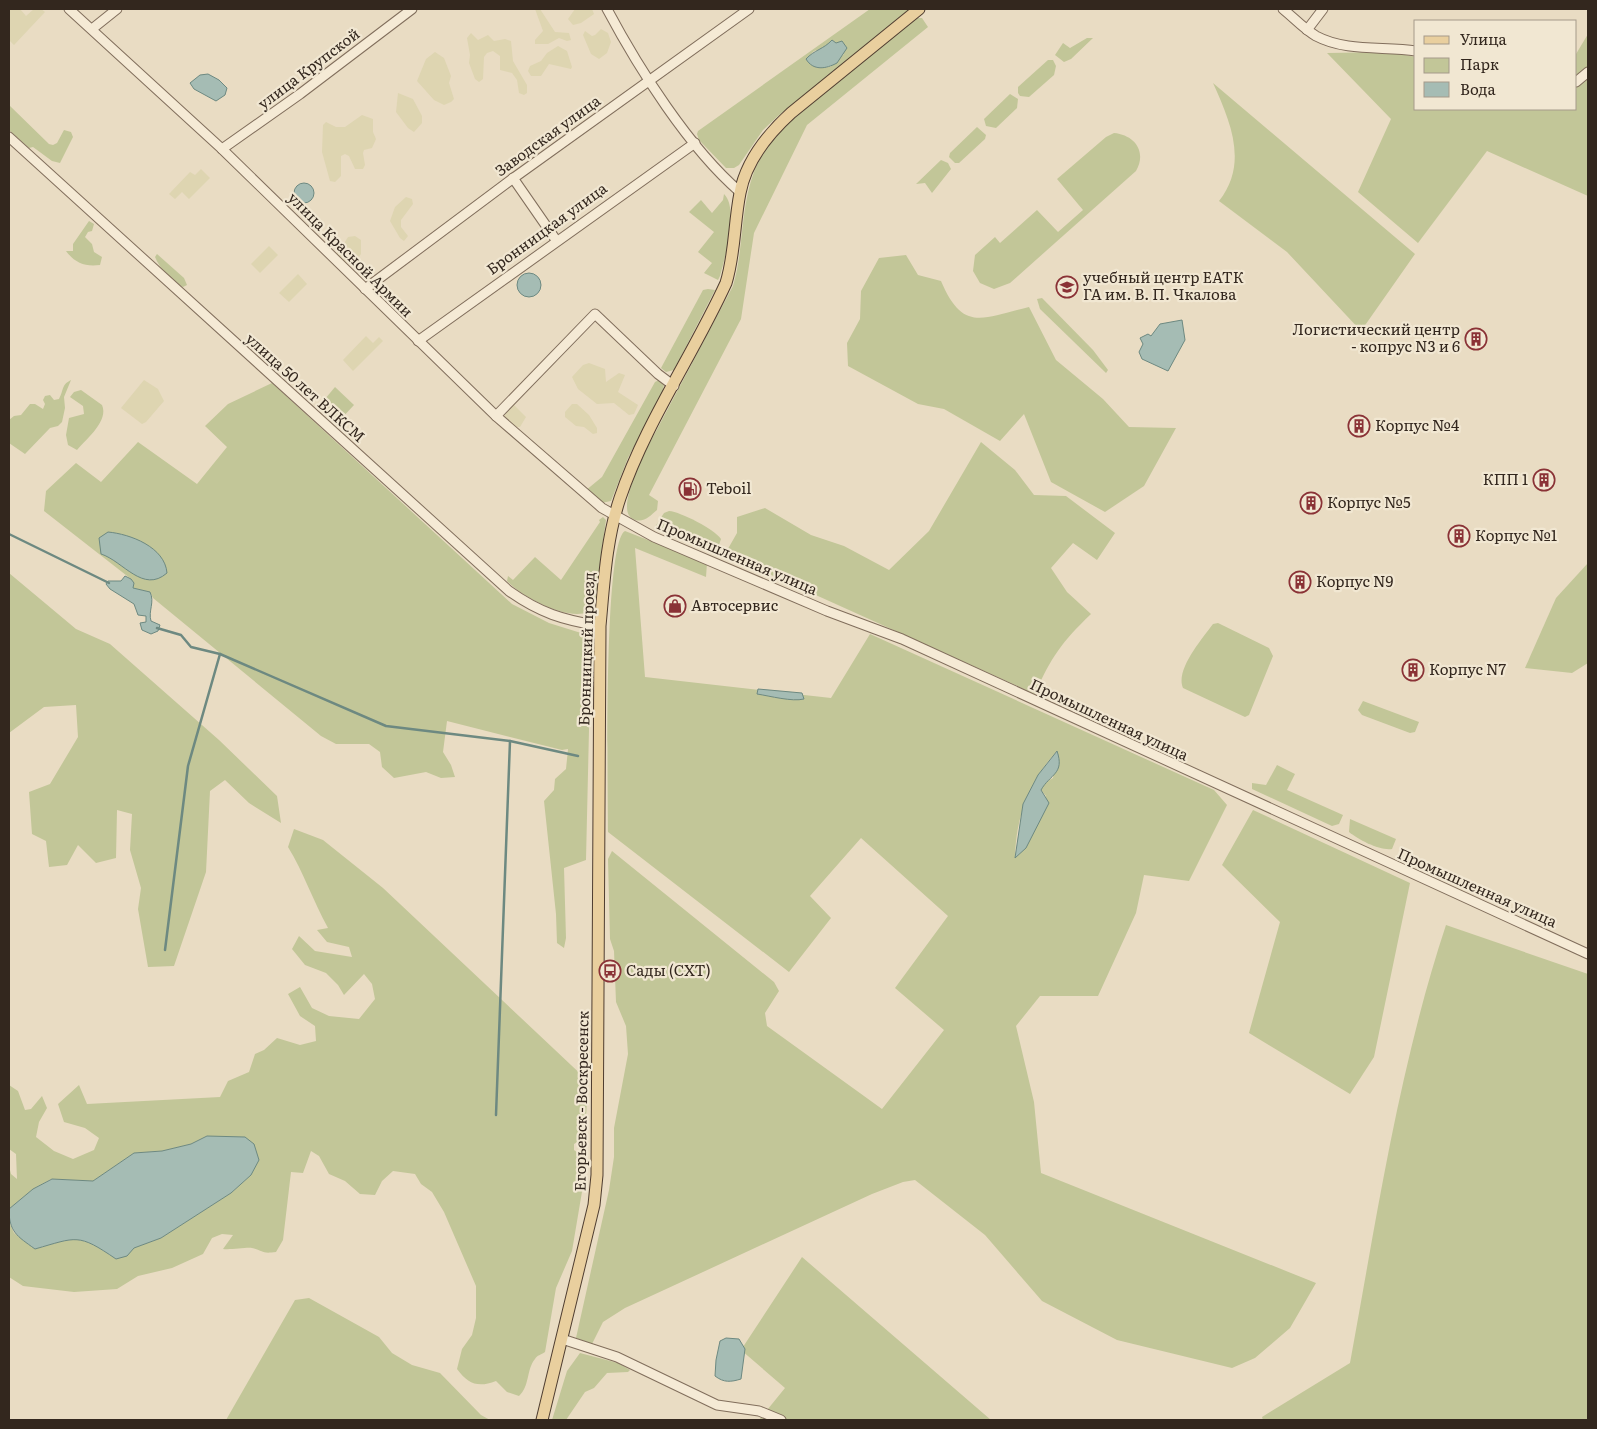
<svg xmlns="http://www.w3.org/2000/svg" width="1597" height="1429" font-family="Literata,serif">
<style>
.farmland{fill:#ded5b1}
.green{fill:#c2c698;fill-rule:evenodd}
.water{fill:#a5bcb4;stroke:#6d8981}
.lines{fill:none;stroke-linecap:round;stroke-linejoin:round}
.stream{stroke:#6d8981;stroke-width:2.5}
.minor-casing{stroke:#816e5c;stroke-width:11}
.major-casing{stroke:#4f3d30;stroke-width:13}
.minor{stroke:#f5ead5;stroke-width:9}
.major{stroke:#e9cf9e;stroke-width:11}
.labels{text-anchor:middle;stroke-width:4.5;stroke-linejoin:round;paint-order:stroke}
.street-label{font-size:15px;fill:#33271e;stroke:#f1e7d2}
.poi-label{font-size:15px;fill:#33271e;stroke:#f1e7d2;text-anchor:start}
</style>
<rect width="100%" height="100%" fill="#e9dcc3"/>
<g class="farmland">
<path d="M9 9H20L26 16 34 9H41L45 12 14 45 9 40Z"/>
<path d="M535 9H540L555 32 569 33 571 40 567 41 559 38 548 44H535V40L543 31Z"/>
<path d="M575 9H592L594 14 581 23 573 25 568 19Z"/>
<path d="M601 29 608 33 611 42 607 53 599 59 591 54 583 35 585 31 592 36 595 35Z"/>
<path d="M471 33 478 40 488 35 494 41 505 39 511 41 513 61 527 85V93L524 95 519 93 517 80 512 73 500 70V56L493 51 487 53 484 57 483 79 479 82 475 79 469 63 470 55 467 38Z"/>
<path d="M558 46 567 51 572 67 571 69 549 64 541 76H531L528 71 530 66 541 61 547 53Z"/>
<path d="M435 52 444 58 451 76 449 83 454 99 451 102 444 105 434 100 417 81 426 59Z"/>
<path d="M398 93 413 99 422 116V123L414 132 408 128 396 112Z"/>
<path d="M362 115 373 119V132L376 139 372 148 364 150 363 153 365 165 363 169H355L349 156 345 154 341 156V176L335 182 330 181 322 152 323 125 326 122 336 127H345Z"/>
<path d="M201 169 210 178 189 199 182 192 175 199 169 194 190 172 195 175Z"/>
<path d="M406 197 412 199 413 204 401 220V227L408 236 404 241 400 238 390 221 395 207Z"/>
<path d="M355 236 361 240V254L355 262 349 264 337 256V249L343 245 348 237Z"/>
<path d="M269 246 278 255 260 273 251 264Z"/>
<path d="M298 274 307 284 289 302 279 293Z"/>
<path d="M366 336 373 343 379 337 383 341 353 371 343 360Z"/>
<path d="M589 363 605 369 606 382 619 373 625 375 618 392 638 405 634 414 629 415 614 403 597 404 578 389 572 377 583 365Z"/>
<path d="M144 380 158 389 164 401 146 422 142 424 121 408Z"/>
<path d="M513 404 526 417 520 427H515L504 417 508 409Z"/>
<path d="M572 404H577L589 415 597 428V433L593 434 584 427 576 426 565 417V412Z"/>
</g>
<g class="green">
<path d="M870 9H910L778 116 763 130 739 165 734 168H726L699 140 697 134 698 131ZM825 48 844 54 830 67 817 68 806 59 814 51Z"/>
<path d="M916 18H922L928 27 807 125 754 233 741 319 649 495 658 501 657 510C650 516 643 524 633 519 616 511 640 464 646 450L733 286C744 249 740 209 754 172 762 152 777 135 792 120Z"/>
<path d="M1588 34V196L1487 151 1418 243 1358 192 1391 119 1327 53 1388 52 1416 57V109H1576V54Z"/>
<path d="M1087 38H1093L1071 59 1064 62 1055 55 1063 43 1070 48Z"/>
<path d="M1048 60H1053L1056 66 1054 75 1029 97 1020 96 1018 93V87Z"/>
<path d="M1213 83 1415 254 1361 331 1287 252 1219 201C1249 163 1230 121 1213 83Z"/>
<path d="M1010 94 1018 99 1017 108 996 128 986 126 984 119Z"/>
<path d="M9 105 49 144 53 145 57 143 64 130 71 132 73 137 60 163 52 161 33 147 29 148 9 130Z"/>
<path d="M977 127 986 135 985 139 959 163H955L949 157 950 153Z"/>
<path d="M1114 133C1135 135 1147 152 1136 171L1010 283 994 289 980 283 973 271 975 255 995 237 1000 243 1037 210 1058 232 1083 210 1057 179 1106 137Z"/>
<path d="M941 160 948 163 951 169 932 193 925 183 916 184Z"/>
<path d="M724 194C739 208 725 258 720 276L718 280 704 273 712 263 698 252 714 232 689 212 701 200 712 213 723 200Z"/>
<path d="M89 221 94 224 92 231 88 232 85 237 92 244 94 252 102 257 100 265C85 267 75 263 66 251H73V244Z"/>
<path d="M157 254 184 278 187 285 183 287C171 281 160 269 155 257Z"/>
<path d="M906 255 918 275 941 281C963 333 983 318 1029 307L1056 360 1103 399 1129 427 1176 428 1144 486 1105 512 1051 482 1024 414 1000 441 944 409 918 404 848 366 847 343 860 319 861 291 879 258Z"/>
<path d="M708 289 715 290 674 370 666 372 661 368 703 290Z"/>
<path d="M1042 298 1093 350 1108 370 1106 373 1040 309 1037 299Z"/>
<path d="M71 380 64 397 65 408 62 422 58 426 50 428 25 454 9 443V420L14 416 21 415 30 404H35L43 409 45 404 43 400 45 396 50 395 54 400 59 399C64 390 61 385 71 380Z"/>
<path d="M659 380 664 384 663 391 628 458 611 501 601 503 585 491 602 477 655 382Z"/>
<path d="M272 383 512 604 549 623 581 633 591 643 586 860 564 868 566 938 564 948 557 943 556 914 544 801 554 790 555 779 566 769 568 749 562 750 447 721 443 752 451 765 455 777 441 778 426 772 394 778 382 767 380 752 369 744H336L321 736 153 598 150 592 132 588 131 579 44 511 46 491 76 463 101 482 138 442 197 484 227 447 205 426 228 404Z"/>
<path d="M335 387 354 405 339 421 320 405Z"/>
<path d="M81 390 102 405C109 421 87 438 77 450L68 445 66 435 69 418 84 414 83 406 70 397 74 392Z"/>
<path d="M981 442 1015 470 1034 495 1066 496 1115 533 1097 560 1073 543 1051 568 1067 592 1091 614C1062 642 1051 657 1035 694L725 554 737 533V517L765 508 811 535 844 546 889 570 929 531Z"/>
<path d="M669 511C681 512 714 529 721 539L718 548 710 550 655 527 664 513Z"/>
<path d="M603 517 606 520 595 601 588 612C567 621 522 597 507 581L508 576 513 580 535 557 561 580 600 522 599 520Z"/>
<path d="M625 531 707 563 706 577 635 548 645 677 831 698 870 634 1214 790 1227 805 1189 881 1144 875 1136 913 1098 996H1040L1016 1026 1034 1102 1041 1173 1316 1283 1290 1328 1255 1358 1232 1368 1117 1340 1042 1301 985 1235 915 1180 903 1182 872 1194 625 1308 603 1322 592 1344 576 1338 609 1190 614 1157V1128L628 1054 626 1026 616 1002 614 951 610 939 608 859 612 851 774 982 779 991 765 1013 767 1026 882 1109 944 1030 895 988 948 916 861 838 810 896 831 918 789 972 608 832C608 794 603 543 625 531ZM1057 751 1053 778 1045 782 1041 790 1046 796 1015 857C1016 817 1029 781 1057 751Z"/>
<path d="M1588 563V663L1572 673 1525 668 1556 598Z"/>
<path d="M9 573 76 629 110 644 219 740 277 796 281 823 249 803 225 780 210 791 206 872 174 966 148 967 138 909 141 888 130 850 132 814 117 810 116 858 96 863 78 845 67 865 49 867 46 841 32 834 29 792 50 784 78 737 76 705 44 707 9 733Z"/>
<path d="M1218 623 1269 648 1273 656 1249 715 1245 717 1183 688C1175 670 1202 639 1213 624Z"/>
<path d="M1363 701 1419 722 1415 732 1410 733 1362 715 1358 710Z"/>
<path d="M1277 765 1295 774 1287 790 1343 815 1339 824 1332 826 1252 789V783L1266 785Z"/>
<path d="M1253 810 1410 883 1374 1057 1350 1094 1249 1033 1280 922 1222 865Z"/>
<path d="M1350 819 1396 839 1392 849C1380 851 1359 840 1349 832Z"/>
<path d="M294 829 323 840 383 888 588 1081 585 1137 574 1144V1150L582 1156 586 1168 572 1251 556 1288 545 1352C541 1355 537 1355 535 1359 526 1370 530 1386 519 1396L507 1392 496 1381C478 1388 468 1384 457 1369L462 1349 472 1335 476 1318V1286L444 1212 432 1192 421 1184 415 1174 393 1171 382 1181 375 1195 360 1194 345 1181 329 1174 319 1156 311 1151 303 1173 291 1172 283 1240 276 1252C261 1254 264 1251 252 1248 247 1247 231 1250 223 1249L233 1235 222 1234 212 1238 203 1254 172 1268 138 1276 117 1289 74 1292 23 1286 9 1277V1222L14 1233 35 1249C77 1237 78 1233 116 1259L134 1248 161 1238 231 1193 251 1175 207 1136 191 1144 162 1151 134 1153 93 1181 51 1179 33 1189 9 1209V1166L11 1174 17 1179 16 1154 9 1149V1085L18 1091 25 1110 31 1109 42 1096 47 1108 39 1122 36 1137 54 1151 73 1159 94 1150 99 1138 85 1128 64 1122 58 1104 79 1085 87 1104 220 1097 228 1081 249 1072 255 1054 264 1050 277 1038 300 1045 316 1041 315 1026 300 1016 288 994 300 987 312 1008 329 1016 359 1019 375 999 372 984 364 974 344 995 338 985 326 973 305 965 292 949 299 936 315 951 352 957 349 947 327 942 317 930 328 928C313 901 304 873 288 847Z"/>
<path d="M1446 925 1588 974V1420H1263L1262 1417 1350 1363C1377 1216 1399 1067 1446 925Z"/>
<path d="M802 1257 991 1420H759L785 1388 741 1350Z"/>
<path d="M309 1298 379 1337 392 1353 412 1365 440 1373 481 1415 490 1420H226L295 1300Z"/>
<path d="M580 1353 618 1363 630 1370 628 1372 607 1373 594 1388 585 1392 566 1420H552L567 1371Z"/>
</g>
<g class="water">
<path d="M832 40 836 43 842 41 847 48 837 63C826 69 813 71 806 59 814 50 824 49 832 40Z"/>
<path d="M208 74 219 80 227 88 225 95 216 101 194 89 190 83 200 75Z"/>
<circle cx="304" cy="193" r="10"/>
<circle cx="529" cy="285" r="12"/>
<path d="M1182 320 1185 340 1168 371 1142 359 1139 352 1143 344 1140 338 1148 334 1151 336 1160 324Z"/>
<path d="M108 532C130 534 165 547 167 573 143 594 123 561 101 554L99 538Z"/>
<path d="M125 576 131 579 134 583 133 588 150 592C155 602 148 611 151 621L160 625 158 631 151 634 142 630 140 623 146 622V616L138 615 134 604 110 589 106 584 108 581H121Z"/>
<path d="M758 689 802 693 804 699C792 702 770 696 757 694Z"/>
<path d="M1057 751C1065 774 1050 774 1041 790L1049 803 1026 848 1015 858 1023 804 1038 775Z"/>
<path d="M207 1136 245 1137 254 1144 259 1160 251 1175 231 1193 161 1238 134 1248 127 1256 116 1259C78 1233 77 1237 35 1249 17 1236 9 1232 9 1209L33 1189 52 1179 93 1181 134 1153 162 1151 191 1144Z"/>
<path d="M726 1338 739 1339 745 1349 741 1379C731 1382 724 1383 715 1376L716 1360 720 1341Z"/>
</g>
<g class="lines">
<g class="stream">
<path d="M9 534 109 583"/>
<path d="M157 628 181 635 191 647 220 654 386 726 510 741 578 756"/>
<path d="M165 950 188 766 220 654"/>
<path d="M496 1115 510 741"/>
</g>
<g class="minor-casing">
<g id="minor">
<path d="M69 9 222 149 496 416 602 508 654 537 827 611 902 639 1588 954"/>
<path d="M607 9C639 69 689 148 740 192"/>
<path d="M1283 9C1294 18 1304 29 1316 36 1346 52 1384 46 1416 51"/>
<path d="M92 29 117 9"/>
<path d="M1307 30 1323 9"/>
<path d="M1576 82 1588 72"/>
<path d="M9 137 509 591C540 613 563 620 600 626"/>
<path d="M222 149 300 94 412 9"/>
<path d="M513 178 556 240"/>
<path d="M365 289 515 177 749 9"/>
<path d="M418 341 695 143"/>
<path d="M496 416 595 314 658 374 674 386"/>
<path d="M562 1339 617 1357 717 1405 759 1411 781 1420"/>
</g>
</g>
<g class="major-casing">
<path id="major" d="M542 1420 594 1205 597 1175 600 626C604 583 606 540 620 498 645 424 693 355 726 283 735 254 734 223 740 193 746 161 768 134 791 113L919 9"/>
</g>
<use href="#minor" class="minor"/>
<use href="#major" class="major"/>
</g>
<defs>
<g id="university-ring" transform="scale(1.125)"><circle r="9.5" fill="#f1e7d2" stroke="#8a3236" stroke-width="1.5"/><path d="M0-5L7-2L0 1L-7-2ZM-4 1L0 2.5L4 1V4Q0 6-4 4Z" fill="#8a3236"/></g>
<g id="building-ring" transform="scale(1.125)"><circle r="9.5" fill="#f1e7d2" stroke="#8a3236" stroke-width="1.5"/><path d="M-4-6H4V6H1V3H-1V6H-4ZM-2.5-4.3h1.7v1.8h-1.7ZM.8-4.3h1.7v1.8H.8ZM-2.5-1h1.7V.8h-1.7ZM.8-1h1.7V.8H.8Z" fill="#8a3236"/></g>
<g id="fuel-ring" transform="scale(1.125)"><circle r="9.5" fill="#f1e7d2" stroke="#8a3236" stroke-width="1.5"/><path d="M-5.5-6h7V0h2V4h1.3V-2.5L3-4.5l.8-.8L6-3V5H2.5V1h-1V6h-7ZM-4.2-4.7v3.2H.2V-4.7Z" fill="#8a3236"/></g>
<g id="shop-ring" transform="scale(1.125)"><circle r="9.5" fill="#f1e7d2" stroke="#8a3236" stroke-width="1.5"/><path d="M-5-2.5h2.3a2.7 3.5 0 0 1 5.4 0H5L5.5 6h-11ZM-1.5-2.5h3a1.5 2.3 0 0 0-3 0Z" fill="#8a3236"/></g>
<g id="bus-ring" transform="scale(1.125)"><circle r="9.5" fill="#f1e7d2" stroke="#8a3236" stroke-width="1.5"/><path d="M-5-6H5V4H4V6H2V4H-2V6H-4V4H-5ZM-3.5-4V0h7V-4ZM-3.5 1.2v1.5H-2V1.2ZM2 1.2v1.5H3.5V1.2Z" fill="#8a3236"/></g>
</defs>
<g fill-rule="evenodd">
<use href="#university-ring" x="1067" y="287"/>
<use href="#building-ring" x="1476" y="339"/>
<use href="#building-ring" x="1359" y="426"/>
<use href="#building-ring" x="1544" y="480"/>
<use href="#fuel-ring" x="690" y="489"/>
<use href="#building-ring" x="1311" y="503"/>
<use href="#building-ring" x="1459" y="536"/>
<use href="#building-ring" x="1300" y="582"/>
<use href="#shop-ring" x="675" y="606"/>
<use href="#building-ring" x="1413" y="670"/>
<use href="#bus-ring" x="610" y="971"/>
</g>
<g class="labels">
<g class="street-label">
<text transform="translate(309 69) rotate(-37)" y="5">улица Крупской</text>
<text transform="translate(548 136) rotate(-36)" y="5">Заводская улица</text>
<text transform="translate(547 229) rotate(-36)" y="5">Бронницкая улица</text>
<text transform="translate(350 255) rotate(45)" y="5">улица Красной Армии</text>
<text transform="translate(305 388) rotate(42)" y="5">улица 50 лет ВЛКСМ</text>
<text transform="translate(737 557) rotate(23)" y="5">Промышленная улица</text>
<text transform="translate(587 649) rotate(-88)" y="5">Бронницкий проезд</text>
<text transform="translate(1109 720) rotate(25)" y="5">Промышленная улица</text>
<text transform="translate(1477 888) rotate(24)" y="5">Промышленная улица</text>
<text transform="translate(582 1101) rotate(-89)" y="5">Егорьевск - Воскресенск</text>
</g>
<g class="poi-label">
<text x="1083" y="283">учебный центр ЕАТК<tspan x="1083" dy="17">ГА им. В. П. Чкалова</tspan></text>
<text x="1460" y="335" text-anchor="end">Логистический центр<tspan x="1460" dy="17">- копрус N3 и 6</tspan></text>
<text x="1375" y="431">Корпус №4</text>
<text x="1528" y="485" text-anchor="end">КПП 1</text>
<text x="706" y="494">Teboil</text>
<text x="1327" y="508">Корпус №5</text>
<text x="1475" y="541">Корпус №1</text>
<text x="1316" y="587">Корпус N9</text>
<text x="691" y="611">Автосервис</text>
<text x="1429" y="675">Корпус N7</text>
<text x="626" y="976">Сады (СХТ)</text>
</g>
</g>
<rect width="1597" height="1429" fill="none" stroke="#33271e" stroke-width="20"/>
<rect x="1414" y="20" width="162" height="90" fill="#f1e7d2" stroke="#a59a8a"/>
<rect x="1424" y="36" width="25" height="8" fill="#e9cf9e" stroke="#a59a8a"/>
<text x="1460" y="45" font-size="15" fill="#33271e">Улица</text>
<rect x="1424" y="58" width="25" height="15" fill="#c2c698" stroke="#a59a8a"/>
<text x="1460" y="70" font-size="15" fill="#33271e">Парк</text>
<rect x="1424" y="82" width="25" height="15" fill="#a5bcb4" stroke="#a59a8a"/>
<text x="1460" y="95" font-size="15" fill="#33271e">Вода</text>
</svg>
